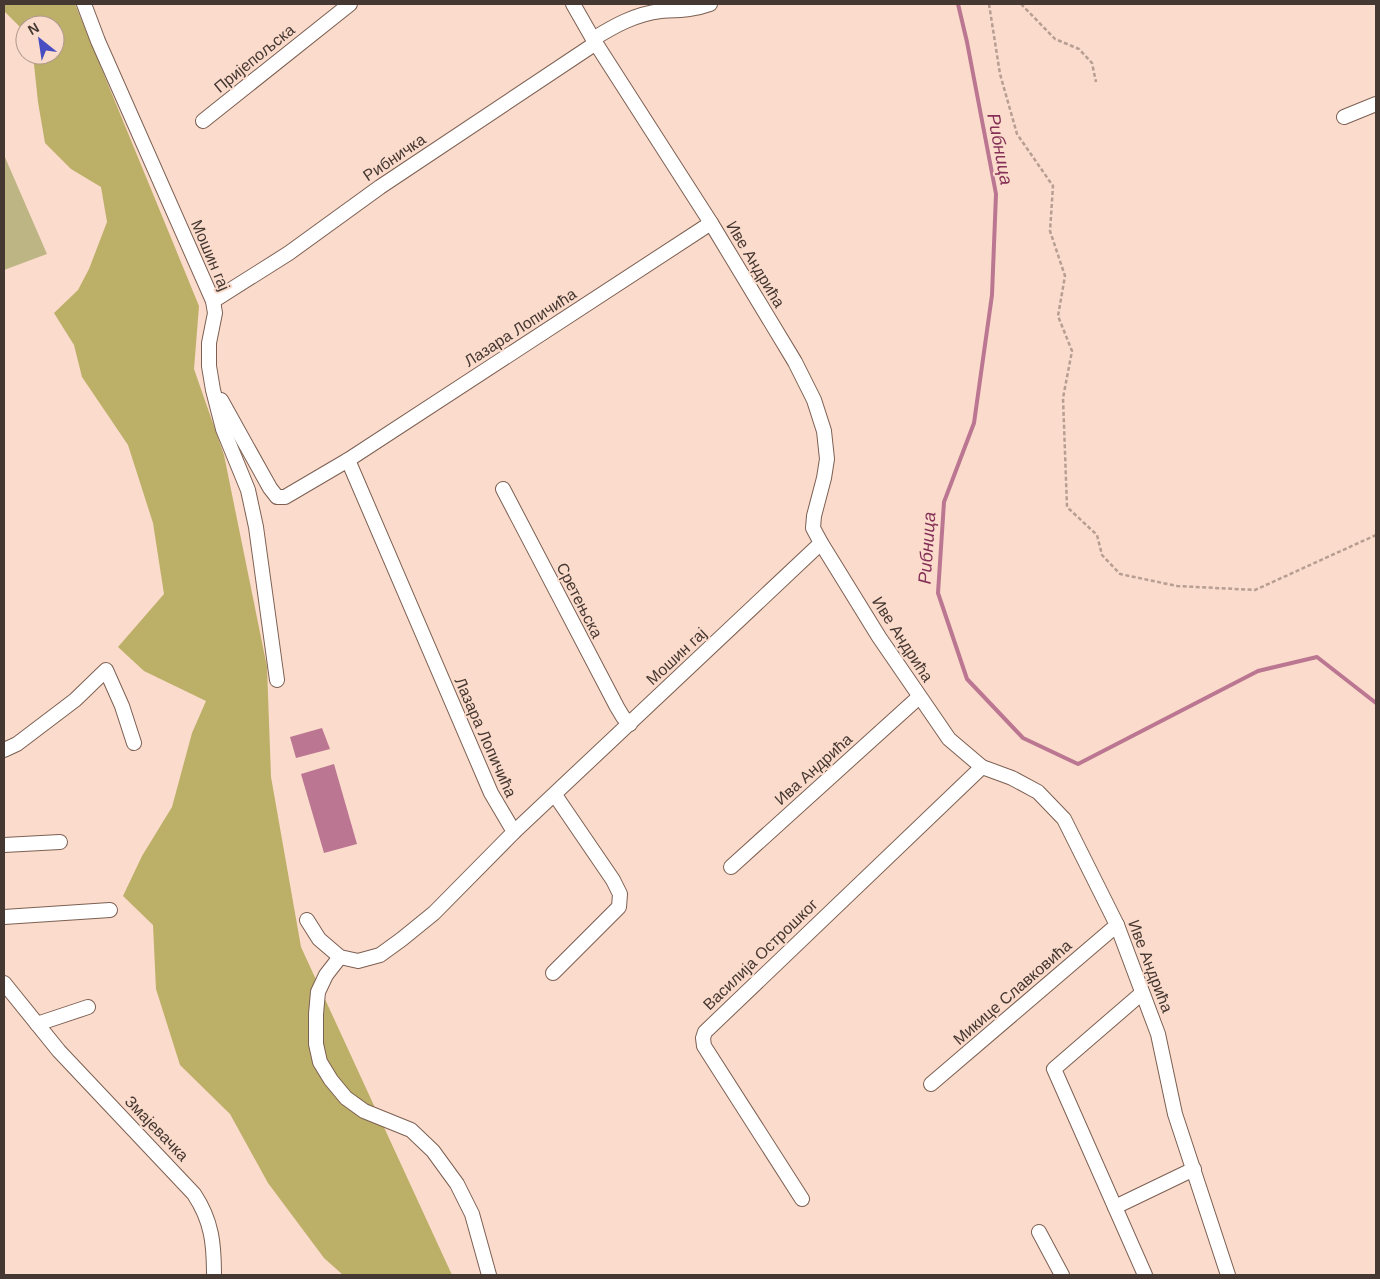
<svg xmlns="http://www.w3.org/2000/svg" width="1380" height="1279" font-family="Helvetica,sans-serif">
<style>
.green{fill:#beb585}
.forest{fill:#bcaf67}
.water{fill:#bb7692}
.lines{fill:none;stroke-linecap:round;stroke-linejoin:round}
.stream{stroke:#bb7692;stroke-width:4}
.minor-casing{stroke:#7c6053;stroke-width:16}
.path{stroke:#b79e92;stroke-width:2.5;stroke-dasharray:4 2.5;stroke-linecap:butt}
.minor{stroke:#fff;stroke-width:14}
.labels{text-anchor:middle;stroke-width:4;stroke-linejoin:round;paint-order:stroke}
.street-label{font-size:16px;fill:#453832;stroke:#fbdbcb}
.water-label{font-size:18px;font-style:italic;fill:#843057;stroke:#fbdbcb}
</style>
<rect width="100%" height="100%" fill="#fbdbcb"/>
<path class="green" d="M4 155 47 254 4 270Z"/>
<path class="forest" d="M4 4H75L199 306 194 369 224 455 267 667 271 777 301 947 452 1275H343L324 1258 268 1183 230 1114 180 1065 156 989 153 925 123 896 142 856 172 807 192 733 206 701 144 671 118 647 164 594 153 523 128 445 82 377 74 345 54 313 78 290 89 269 107 222 101 187 71 169 45 143 38 102 33 55H55V25H25V32L4 11Z"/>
<g class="water">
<path d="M322 728 330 749 296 758 290 737Z"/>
<path d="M334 764 357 844 324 853 301 774Z"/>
</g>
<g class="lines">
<path class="stream" d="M958 4 967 42 996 194 992 295 974 423 944 502 938 593 967 679 1023 738 1078 764 1258 671 1317 657 1376 703"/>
<g class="minor-casing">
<g id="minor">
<path d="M84 4 98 41 213 301 215 313 209 343V366L213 390 223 429 248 490 256 527 277 680"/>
<path d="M573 4 593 39 711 223 795 362 814 400 824 431 827 459 824 478 814 516 813 528 821 543 879 637 949 739 982 767 1012 778 1038 792 1064 819 1117 925 1158 1034 1175 1114 1228 1275"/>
<path d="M593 39C614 26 635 14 661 11 678 10 694 10 710 4"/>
<path d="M1344 117 1376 104"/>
<path d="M203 121 350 4"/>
<path d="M213 301 289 253 380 187 596 43"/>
<path d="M221 400 270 488 277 497H285L348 460 711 223"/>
<path d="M348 460 491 793 514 832"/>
<path d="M503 489 617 707 623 717 630 724"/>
<path d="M4 750 17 744 75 700 106 670 122 706 134 743"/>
<path d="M4 845 60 842"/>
<path d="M731 867 919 697"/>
<path d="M4 917 110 910"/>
<path d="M307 920 319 939 340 957 358 961 380 955 402 939 434 913 514 832 821 543"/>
<path d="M340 957 326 975 318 992 316 1014V1044L320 1062 331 1080 346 1098 364 1111 411 1130 433 1151 457 1184 472 1214 489 1275"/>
<path d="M553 973 619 907 620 894 613 880 555 795"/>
<path d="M4 983 59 1051 194 1194C212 1221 214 1244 214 1275"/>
<path d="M1142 993 1054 1069 1145 1275"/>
<path d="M37 1024 88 1007"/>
<path d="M931 1084 1117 925"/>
<path d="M802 1199 704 1046 703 1038 705 1032 982 767"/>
<path d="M1115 1207 1194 1169"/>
<path d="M1039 1232 1062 1275"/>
</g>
</g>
<g class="path">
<path d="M989 4 1000 74 1017 134 1053 186 1050 231 1065 276 1058 316 1072 351 1063 398 1067 507 1097 535 1102 555 1120 574 1177 586 1255 590 1376 535"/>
<path d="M1021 4 1055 39 1079 49 1092 63 1096 82"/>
</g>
<use href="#minor" class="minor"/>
</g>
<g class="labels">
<g class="street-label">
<text transform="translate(254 58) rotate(-39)" y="6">Пријепољска</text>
<text transform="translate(394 157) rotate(-34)" y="6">Рибничка</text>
<text transform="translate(211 255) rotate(67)" y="6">Мошин гај</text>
<text transform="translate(756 264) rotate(59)" y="6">Иве Андрића</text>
<text transform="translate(520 327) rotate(-33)" y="6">Лазара Лопичића</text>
<text transform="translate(580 600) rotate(63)" y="6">Сретењска</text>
<text transform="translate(903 639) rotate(57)" y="6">Иве Андрића</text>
<text transform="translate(676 656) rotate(-43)" y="6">Мошин гај</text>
<text transform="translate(486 737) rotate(66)" y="6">Лазара Лопичића</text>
<text transform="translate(813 769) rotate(-42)" y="6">Ива Андрића</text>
<text transform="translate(760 954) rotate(-44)" y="6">Василија Острошког</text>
<text transform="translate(1151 966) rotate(69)" y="6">Иве Андрића</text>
<text transform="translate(1012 992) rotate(-41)" y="6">Микице Славковића</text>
<text transform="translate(157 1128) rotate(46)" y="6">Змајевачка</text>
</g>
<g class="water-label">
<text transform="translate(1000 149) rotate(79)" y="6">Рибница</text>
<text transform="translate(927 548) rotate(-86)" y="6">Рибница</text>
</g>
</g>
<rect width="1380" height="1279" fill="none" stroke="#453832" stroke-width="10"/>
<g transform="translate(40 40) rotate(330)"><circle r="24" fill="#fbdbcb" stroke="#b29a8e"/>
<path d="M0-4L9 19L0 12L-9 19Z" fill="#494dc2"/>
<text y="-8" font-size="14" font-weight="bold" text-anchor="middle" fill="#453832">N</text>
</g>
</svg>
